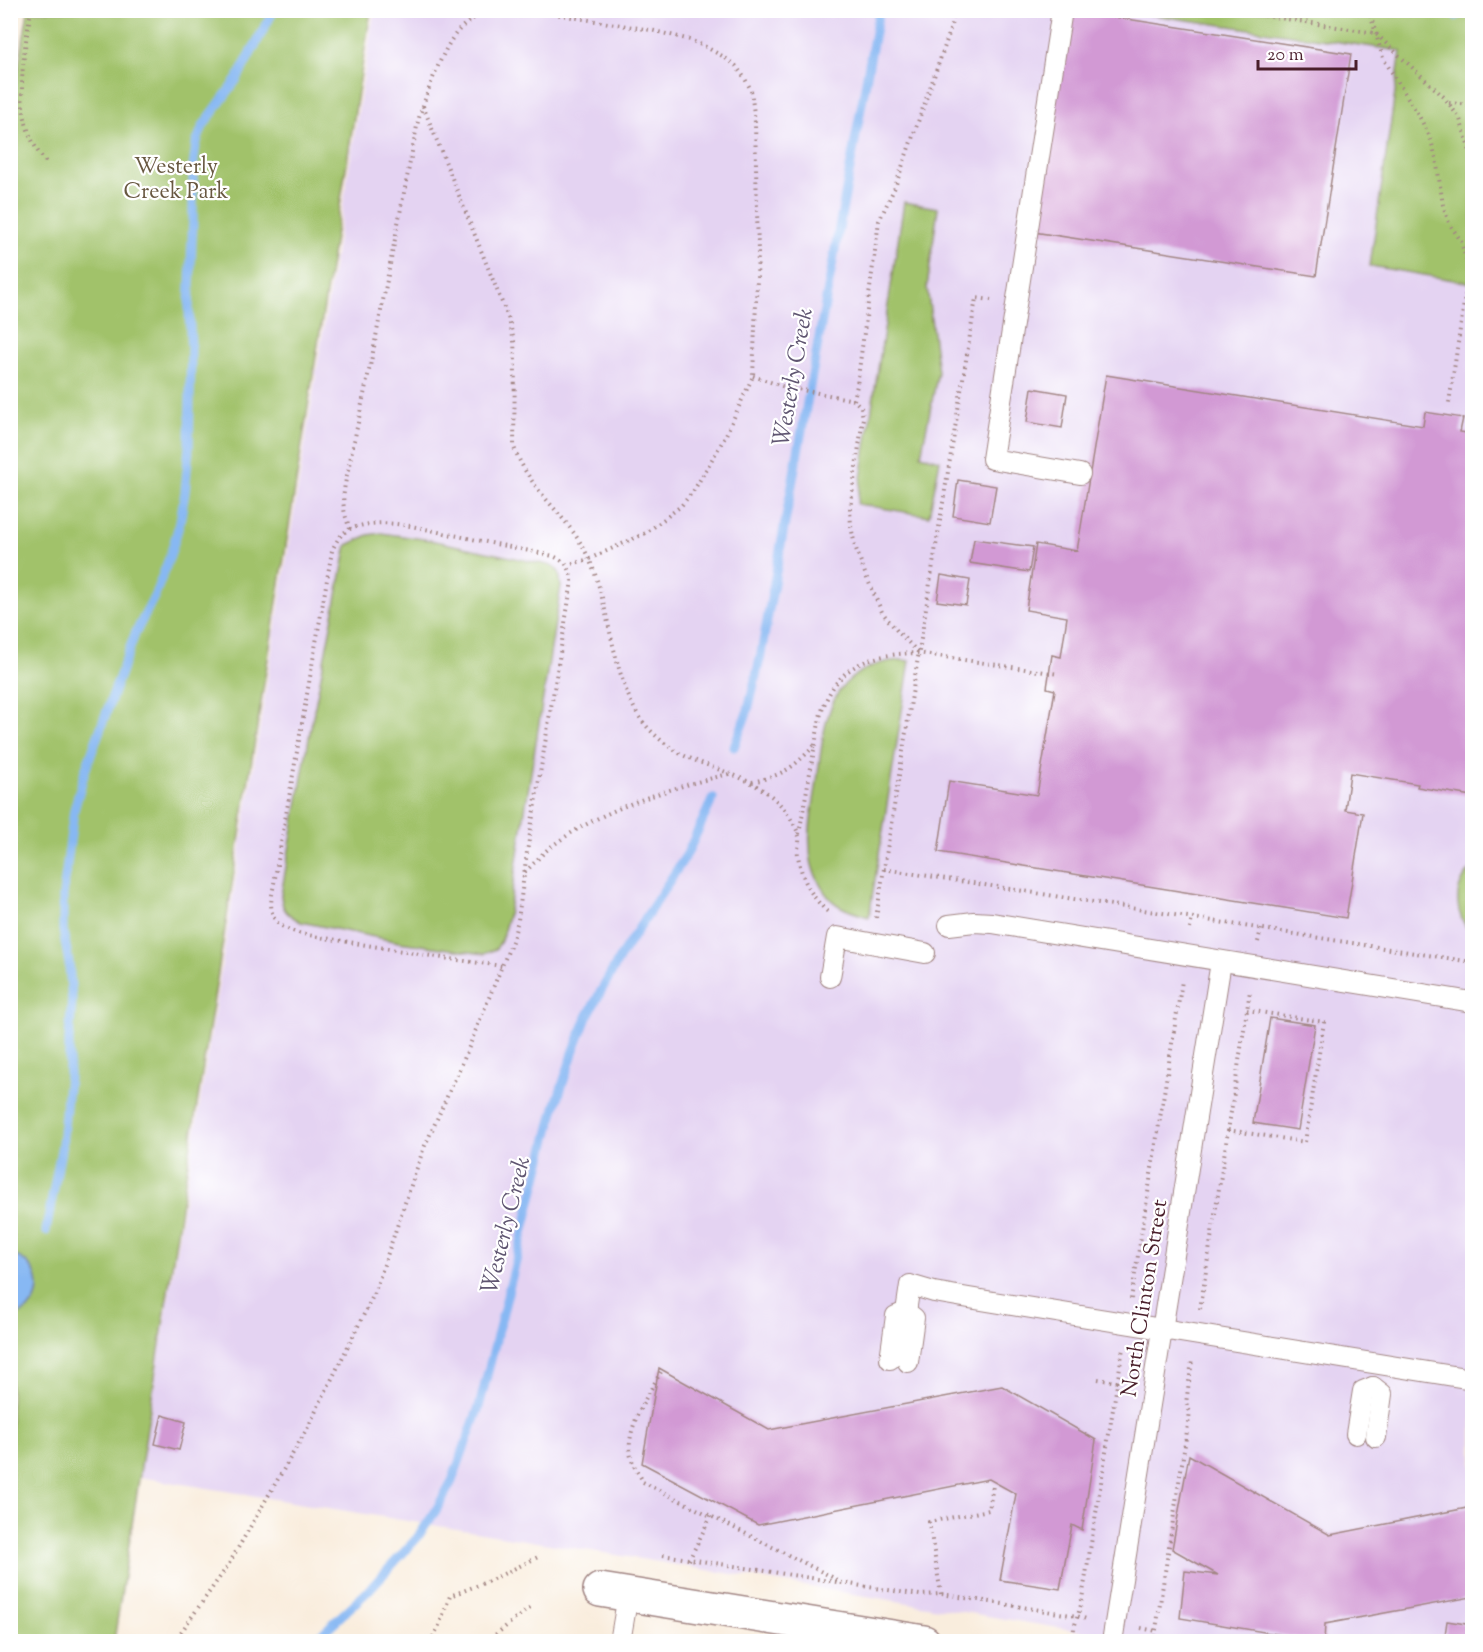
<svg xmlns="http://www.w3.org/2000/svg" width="1483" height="1652" font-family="'Sorts Mill Goudy',serif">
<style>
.built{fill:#e4d3f2}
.green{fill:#a1c26b;stroke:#76704b;stroke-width:1.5}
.water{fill:#87b8f3;stroke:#686c8f;stroke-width:1.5}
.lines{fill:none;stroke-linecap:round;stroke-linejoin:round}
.stream{stroke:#87b8f3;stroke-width:9}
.building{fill:#d299d4}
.lane-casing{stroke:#a28684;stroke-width:22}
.street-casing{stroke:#a28684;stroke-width:36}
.path{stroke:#a28684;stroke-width:4;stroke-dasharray:1.5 4.5;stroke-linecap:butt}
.lane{stroke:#fff;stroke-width:20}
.street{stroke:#fff;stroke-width:33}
.labels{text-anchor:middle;stroke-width:4.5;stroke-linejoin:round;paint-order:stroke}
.park-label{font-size:22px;fill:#685841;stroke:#fff}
.street-label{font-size:22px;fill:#4a1f2b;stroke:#fff}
.water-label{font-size:24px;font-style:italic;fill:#5f5571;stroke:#fff}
</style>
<rect width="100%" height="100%" fill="#fff"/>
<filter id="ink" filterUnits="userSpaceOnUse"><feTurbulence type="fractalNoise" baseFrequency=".0167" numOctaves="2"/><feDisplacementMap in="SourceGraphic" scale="12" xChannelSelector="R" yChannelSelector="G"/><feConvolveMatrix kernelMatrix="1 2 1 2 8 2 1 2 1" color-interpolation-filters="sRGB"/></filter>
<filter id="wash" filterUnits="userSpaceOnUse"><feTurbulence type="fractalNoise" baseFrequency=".008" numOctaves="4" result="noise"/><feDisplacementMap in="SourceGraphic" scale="24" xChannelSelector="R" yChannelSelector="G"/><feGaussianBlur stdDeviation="1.35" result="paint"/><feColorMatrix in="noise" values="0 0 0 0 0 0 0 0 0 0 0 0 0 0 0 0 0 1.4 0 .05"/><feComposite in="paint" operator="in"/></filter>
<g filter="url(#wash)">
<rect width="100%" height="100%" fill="#f9eddd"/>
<path class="built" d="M374 11H1128L1401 51 1370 266 1472 282V1641H1140L140 1477Z"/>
<g class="green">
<path d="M28 11H371L194 1124 114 1641H11L10 119Z"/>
<path d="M1125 11H1472V283L1370 266 1401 51Z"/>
<path d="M904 202 938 208 927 287 938 372 921 455 940 460 929 516 857 504Z"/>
<path d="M381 533 430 540 553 566 559 572 561 586 508 916 501 941 496 949 484 954 399 942 301 922C287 914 282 911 281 895L312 721 347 545 368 535Z"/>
<path d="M902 660 910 661 869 917C844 910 828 905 817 878 812 869 810 858 810 847 808 828 813 808 816 788 821 757 822 708 845 684 861 668 880 661 902 660Z"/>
<path d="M1472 868V934C1454 915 1452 887 1472 868Z"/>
</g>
<path class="water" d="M10 1254C48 1264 46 1312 11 1316Z"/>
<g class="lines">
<g class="stream">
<path d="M1449 10 1456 16"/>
<path d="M734 747 748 710 760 659 879 10"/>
<path d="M46 1231 62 1145 69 1076V1039L72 1000 69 963 63 930V895L74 810 85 771 135 634 155 595 170 556 180 522 185 492 189 447 191 348 189 309 193 219V168L196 144 203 126 237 79 274 10"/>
<path d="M313 1642 367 1592 417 1538 435 1512 452 1481 479 1407 555 1107 573 1053 587 1017 601 991 620 957 687 854 713 798"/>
</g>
</g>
<g id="blocks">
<g class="building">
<path d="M1069 10 1351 54 1316 276 1034 232Z"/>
<path d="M1106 375 1423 426 1425 412 1463 418 1460 432 1472 434V796L1417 787 1418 784 1350 773 1345 810 1363 813 1346 918 938 852 949 781 1037 795 1055 690 1047 688 1052 655 1061 657 1067 617 1026 610 1036 544 1077 551Z"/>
<path d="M1032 388 1067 394 1062 428 1027 422Z"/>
<path d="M958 480 996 486 990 522 953 516Z"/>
<path d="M974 539 1033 547 1029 572 970 563Z"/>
<path d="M941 575 970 580 966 605 937 601Z"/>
<path d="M1270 1018 1315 1025 1298 1130 1253 1123Z"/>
<path d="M659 1368 769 1430 1002 1386 1096 1440 1082 1530 1072 1525 1060 1589 1000 1580 1016 1494 989 1479 758 1525 642 1463Z"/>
<path d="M162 1415 186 1422 179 1450 155 1444Z"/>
<path d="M1189 1455 1330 1535 1472 1507V1597L1325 1624 1324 1642 1180 1618 1185 1571 1218 1575 1172 1549Z"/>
<path d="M1447 1621 1472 1625V1642H1444Z"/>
</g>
</g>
</g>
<g filter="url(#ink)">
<use href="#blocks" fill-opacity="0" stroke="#a28684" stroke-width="1.5"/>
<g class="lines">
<g class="lane-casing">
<g id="lane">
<path d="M1062 10 992 459 1080 474"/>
<path d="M949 925 974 922 992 923 1472 1002"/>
<path d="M830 977 837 937 925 953"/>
<path d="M906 1312 910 1285 934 1292 969 1298 1472 1379"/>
<path d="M906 1312 914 1318 908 1362"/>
<path d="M890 1359 896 1316 906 1312"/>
<path d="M1373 1387 1382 1394 1376 1437"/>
<path d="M1356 1434 1363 1391 1373 1387"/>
<path d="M620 1642 628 1595"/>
<path d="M1112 1642 1221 962"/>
</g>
</g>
<g class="street-casing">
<path id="street" d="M600 1590 924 1642"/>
</g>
<g class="path">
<path d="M31 10C24 53 13 106 35 146 38 153 44 159 48 165"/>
<path d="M529 10 651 30 690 40 706 47 724 57 736 66 744 77 751 90 755 122 758 253 753 376 724 439 694 490 681 506 646 533 589 559 568 565"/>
<path d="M1229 10 1375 33 1444 97 1460 119 1472 158"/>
<path d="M1369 10 1383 58 1419 116 1430 137 1436 158 1443 205 1449 223 1461 241 1467 263 1466 289 1449 403"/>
<path d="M10 69 22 71"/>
<path d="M1449 103 1472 105"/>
<path d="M423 106 509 320 514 341 515 361 514 447C530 493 570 516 589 559 612 609 612 690 649 729 660 740 672 750 685 756 721 773 762 778 787 813 791 819 798 830 799 837 800 843 797 849 798 855 801 879 812 898 829 913"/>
<path d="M753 376 782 386 854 400 861 407 863 418 850 509 851 526 855 546 866 576 882 612 898 632 918 652"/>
<path d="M854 400 857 385 879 221 895 187 948 37 955 10"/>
<path d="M350 529C343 511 342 503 345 484L373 352 418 121C425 98 443 46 459 30 468 20 480 14 492 10"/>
<path d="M752 782C783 775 792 769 814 746"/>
<path d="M799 834 820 717C835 665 868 654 918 653L1058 674"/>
<path d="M884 869 1472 962"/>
<path d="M525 872C534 864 542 853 552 846 602 809 669 788 729 774"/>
<path d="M876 918 976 298 991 300"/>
<path d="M1190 929 1192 918"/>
<path d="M1258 942 1261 929"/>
<path d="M1228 1130 1305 1142 1324 1022 1247 1010"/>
<path d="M1131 1299 1182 981"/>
<path d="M1200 1309 1250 991"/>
<path d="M661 1372C648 1394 622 1434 632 1460 634 1468 640 1475 643 1482L838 1580"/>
<path d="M1098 1379 1117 1382"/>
<path d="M663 1555 920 1595 941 1594 1077 1616 1089 1620"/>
<path d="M689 1560 711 1516"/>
<path d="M941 1594 929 1522 989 1510 993 1485"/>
<path d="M1141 1628 1156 1631"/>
<path d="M174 1642 227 1567 307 1429 374 1294 423 1150 464 1059 513 939 518 920 527 852 572 581C570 566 566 562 553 556 521 549 490 543 458 536 425 530 386 516 353 528 342 531 336 541 332 551L272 895C268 922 279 927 302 934L443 958 502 966"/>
<path d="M430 1642 438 1628 450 1596 489 1581 538 1557"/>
<path d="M486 1642 533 1605"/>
<path d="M1073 1642 1074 1628 1081 1605 1123 1348"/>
<path d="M1154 1642 1190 1412 1186 1403 1192 1361"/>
</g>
<use href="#lane" class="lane"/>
<use href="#street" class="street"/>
</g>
</g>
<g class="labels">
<g class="park-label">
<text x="176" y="173">Westerly<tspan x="176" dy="25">Creek Park</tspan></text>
</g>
<g class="street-label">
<text transform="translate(1143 1298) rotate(-81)" y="8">North Clinton Street</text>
</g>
<g class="water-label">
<text transform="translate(792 377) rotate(-80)" y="8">Westerly Creek</text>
<text transform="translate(505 1225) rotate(-76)" y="8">Westerly Creek</text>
</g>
</g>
<rect width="1483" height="1652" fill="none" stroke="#fff" stroke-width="36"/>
<path d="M1258 60v9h98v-9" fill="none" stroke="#4a1f2b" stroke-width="3"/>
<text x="1267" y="60" font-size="18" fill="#4a1f2b" stroke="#ffffff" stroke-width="4.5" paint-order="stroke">20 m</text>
</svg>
